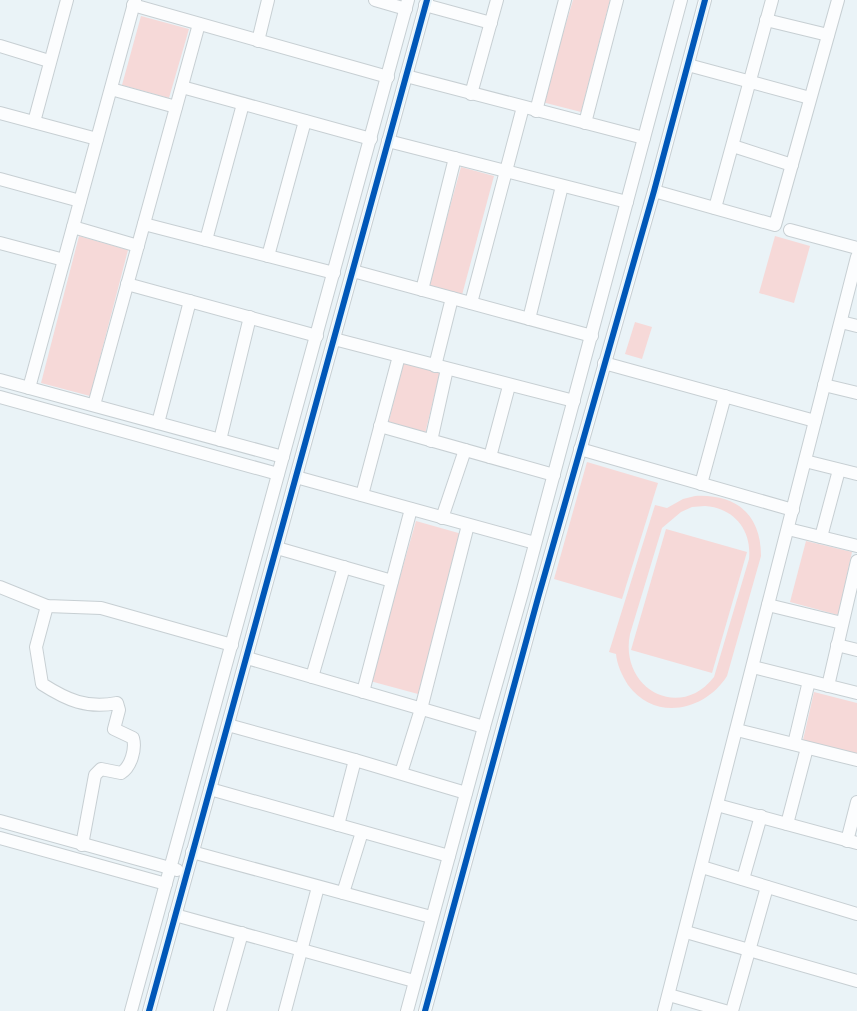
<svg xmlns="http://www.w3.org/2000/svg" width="857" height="1011" font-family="Inter,sans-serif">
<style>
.green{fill:#f6d9d8;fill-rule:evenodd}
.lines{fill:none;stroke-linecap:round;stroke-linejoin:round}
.minor-casing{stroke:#c7cfd3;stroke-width:14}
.minor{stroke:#fcfdfe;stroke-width:12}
.cycleway-casing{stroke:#e5f4fc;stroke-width:10}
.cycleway{stroke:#0057b8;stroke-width:6}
</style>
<rect width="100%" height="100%" fill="#eaf3f7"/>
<g class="green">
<path d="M573 0H610L581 112 542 102Z"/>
<path d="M141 16 189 29 169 98 122 85Z"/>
<path d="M461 167 494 176 462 295 428 286Z"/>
<path d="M79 236 128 250 90 396 41 383Z"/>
<path d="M775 236 810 246 794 303 759 293Z"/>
<path d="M635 322 652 327 642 359 625 354Z"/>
<path d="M403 363 440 372 425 434 388 425Z"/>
<path d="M587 462 658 483 622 599 554 579Z"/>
<path d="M695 496C736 494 761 514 761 556L727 676C705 711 655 722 628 685 622 675 617 665 616 654L609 652 655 505 667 508 683 499ZM705 506C734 508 752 530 749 559L714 677C679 722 619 688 630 634L662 528 681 512 692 507Z"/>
<path d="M416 521 462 534 418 694 370 681Z"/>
<path d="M666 529 747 552 712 673 631 650Z"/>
<path d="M806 541 852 552 838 615 790 602Z"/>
<path d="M814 692 857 703V754L803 740Z"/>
</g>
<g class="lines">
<g class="minor-casing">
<g id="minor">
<path d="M375 0 406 9"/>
<path d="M133 5 388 77"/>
<path d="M425 5 491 23"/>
<path d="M766 20 828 35"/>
<path d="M258 41 268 0"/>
<path d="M0 46 49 61"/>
<path d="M688 65 810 98"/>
<path d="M406 76 644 138"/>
<path d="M182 87 371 139"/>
<path d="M111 89 176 107"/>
<path d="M471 94 497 0"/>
<path d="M536 111 565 0"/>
<path d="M0 113 97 139"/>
<path d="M34 122 67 0"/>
<path d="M585 123 617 0"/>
<path d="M388 141 627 202"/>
<path d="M733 146 792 165"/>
<path d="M0 179 80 201"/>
<path d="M654 191 775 225 838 0"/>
<path d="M715 208 772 0"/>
<path d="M144 224 334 273"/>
<path d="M73 227 138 246"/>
<path d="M790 230 857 248"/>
<path d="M206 240 243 104"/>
<path d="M0 243 64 260"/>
<path d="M268 256 305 121"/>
<path d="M353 271 592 336"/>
<path d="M127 284 317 336"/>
<path d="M422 290 455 158"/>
<path d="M471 303 523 107"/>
<path d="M529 319 562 186"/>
<path d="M841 322 857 326"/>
<path d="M334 339 574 401"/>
<path d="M604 363 815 421"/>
<path d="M435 366 452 298"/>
<path d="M0 380 283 457"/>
<path d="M824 385 857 393"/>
<path d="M29 388 135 0"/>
<path d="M0 397 278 474"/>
<path d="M94 405 199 24"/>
<path d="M158 423 190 301"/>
<path d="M380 426 554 475"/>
<path d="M220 440 250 317"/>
<path d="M431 441 447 369"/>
<path d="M580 449 793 510"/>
<path d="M490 457 509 386"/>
<path d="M805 461 857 474"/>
<path d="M296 477 535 543"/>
<path d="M701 484 725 396"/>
<path d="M362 495 399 356"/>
<path d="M442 518 465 450"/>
<path d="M788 529 857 546"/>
<path d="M821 537 839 470"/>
<path d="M277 548 392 581"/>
<path d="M0 587 47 606 101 608 232 645"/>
<path d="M768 605 842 623"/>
<path d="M47 606 36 647 42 684C67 700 87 709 117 703L119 710 114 729 133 738C136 749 131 767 121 773L101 769 95 775 82 845"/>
<path d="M837 645 857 650"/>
<path d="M247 658 484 727"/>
<path d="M753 667 857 693"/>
<path d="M312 677 344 567"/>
<path d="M828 686 857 561"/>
<path d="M363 692 411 509"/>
<path d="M228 725 355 760 466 793"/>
<path d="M737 730 857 760"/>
<path d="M794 744 809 681"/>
<path d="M401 773 421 709 468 525"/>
<path d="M210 789 449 856"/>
<path d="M717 805 857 843"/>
<path d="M0 821 177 870"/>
<path d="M787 824 807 748"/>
<path d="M338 825 355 760"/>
<path d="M0 838 166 884"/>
<path d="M847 841 857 802"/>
<path d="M192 852 431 917"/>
<path d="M702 867 857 914"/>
<path d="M743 879 761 816"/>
<path d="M343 893 362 832"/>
<path d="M175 915 414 981"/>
<path d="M686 932 857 981"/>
<path d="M669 995 725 1011"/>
<path d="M131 1011 408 0"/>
<path d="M149 1011 427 0"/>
<path d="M220 1011 242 933"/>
<path d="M285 1011 318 887"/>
<path d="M407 1011 484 727 522 593 681 0"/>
<path d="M425 1011 538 598 654 191 705 0"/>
<path d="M664 1011 857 257"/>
<path d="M732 1011 767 887"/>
</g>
</g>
<use href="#minor" class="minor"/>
<g class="cycleway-casing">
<g id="cycleway">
<path d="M149 1011 427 0"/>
<path d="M425 1011 538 598 654 191 705 0"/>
</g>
</g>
<use href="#cycleway" class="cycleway"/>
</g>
</svg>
